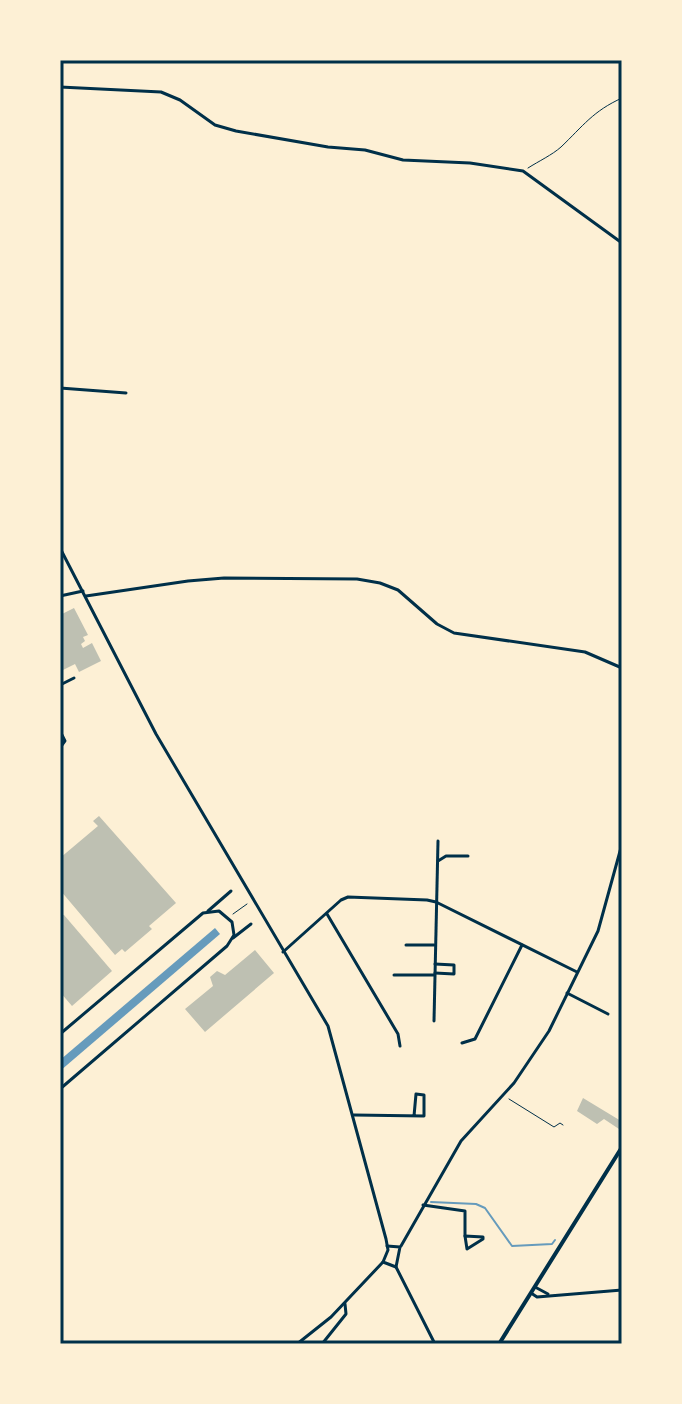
<svg xmlns="http://www.w3.org/2000/svg" width="682" height="1404" font-family="'Fira Sans Condensed',sans-serif">
<style>
.water{fill:#669bbc}
.lines{fill:none;stroke-linecap:round;stroke-linejoin:round}
.stream{stroke:#669bbc;stroke-width:2}
.building{fill:#bec0b2}
.path{stroke:#003049;stroke-width:1}
.minor{stroke:#003049;stroke-width:3}
.tertiary{stroke:#003049;stroke-width:3}
.primary{stroke:#003049;stroke-width:4}
.neatline{fill:none;stroke:#003049;stroke-width:3}
</style>
<rect width="100%" height="100%" fill="#fdf0d5"/>
<path class="water" d="M215 928 220 934 60 1071V1060Z"/>
<g class="lines">
<path class="stream" d="M431 1202 476 1204 485 1208 512 1246 552 1244 555 1240"/>
</g>
<g class="building">
<path d="M74 608 88 635 83 637 85 641 81 644 83 648 92 643 101 661 79 672 75 664 63 670 60 663V615Z"/>
<path d="M99 816 176 903 149 926 152 929 125 952 122 949 115 955 60 890V858L98 826 93 821Z"/>
<path d="M60 914 64 915 112 971 72 1006 60 992Z"/>
<path d="M255 950 274 973 205 1032 185 1009 213 986 210 977 217 971 225 975Z"/>
<path d="M583 1098 621 1121 619 1129 604 1119 597 1124 577 1111Z"/>
</g>
<g class="lines">
<g class="path">
<path d="M528 168C539 161 552 155 561 147 583 126 593 111 622 98"/>
<path d="M233 914 247 904"/>
<path d="M509 1099 554 1127 560 1123 563 1125"/>
</g>
<g class="minor">
<path d="M60 87 161 92 180 100 215 125 236 131 328 147 365 150 403 160 470 163 523 171 622 243"/>
<path d="M60 388 126 393"/>
<path d="M60 596 83 591"/>
<path d="M86 596 188 581 224 578 357 579 380 583 398 590 437 624 454 633 585 652 622 668"/>
<path d="M60 685 74 678"/>
<path d="M60 731 65 741 60 748"/>
<path d="M438 861 446 856H468"/>
<path d="M208 911 231 891"/>
<path d="M327 914 398 1034 400 1046"/>
<path d="M233 938 251 924"/>
<path d="M406 945H434"/>
<path d="M283 952 341 900 348 897 427 900 436 902 577 972"/>
<path d="M435 973 454 974V965L435 964"/>
<path d="M394 975H434"/>
<path d="M567 993 608 1014"/>
<path d="M434 1021 438 841"/>
<path d="M462 1043 475 1039 522 945"/>
<path d="M354 1115 424 1116V1095L416 1094 414 1116"/>
<path d="M423 1205 465 1211V1236"/>
<path d="M465 1236 483 1237V1239L467 1249Z"/>
<path d="M401 1246 461 1141 514 1083 549 1031 598 931 622 844"/>
<path d="M535 1287 548 1294"/>
<path d="M531 1293 537 1297 622 1290"/>
<path d="M297 1344 331 1317 383 1262"/>
<path d="M322 1344 346 1314 345 1304"/>
</g>
<g class="tertiary">
<path d="M60 548 156 734 328 1026 386 1239 388 1250 383 1262 396 1267"/>
<path d="M60 1034 203 913 219 911 232 922 234 935 227 946 60 1089"/>
<path d="M387 1246 400 1247 396 1267 435 1344"/>
</g>
<path class="primary" d="M499 1344 622 1147"/>
</g>
<rect width="682" height="1404" fill="none" stroke="#fdf0d5" stroke-width="124"/>
<rect x="62" y="62" width="558" height="1280" class="neatline"/>
</svg>
